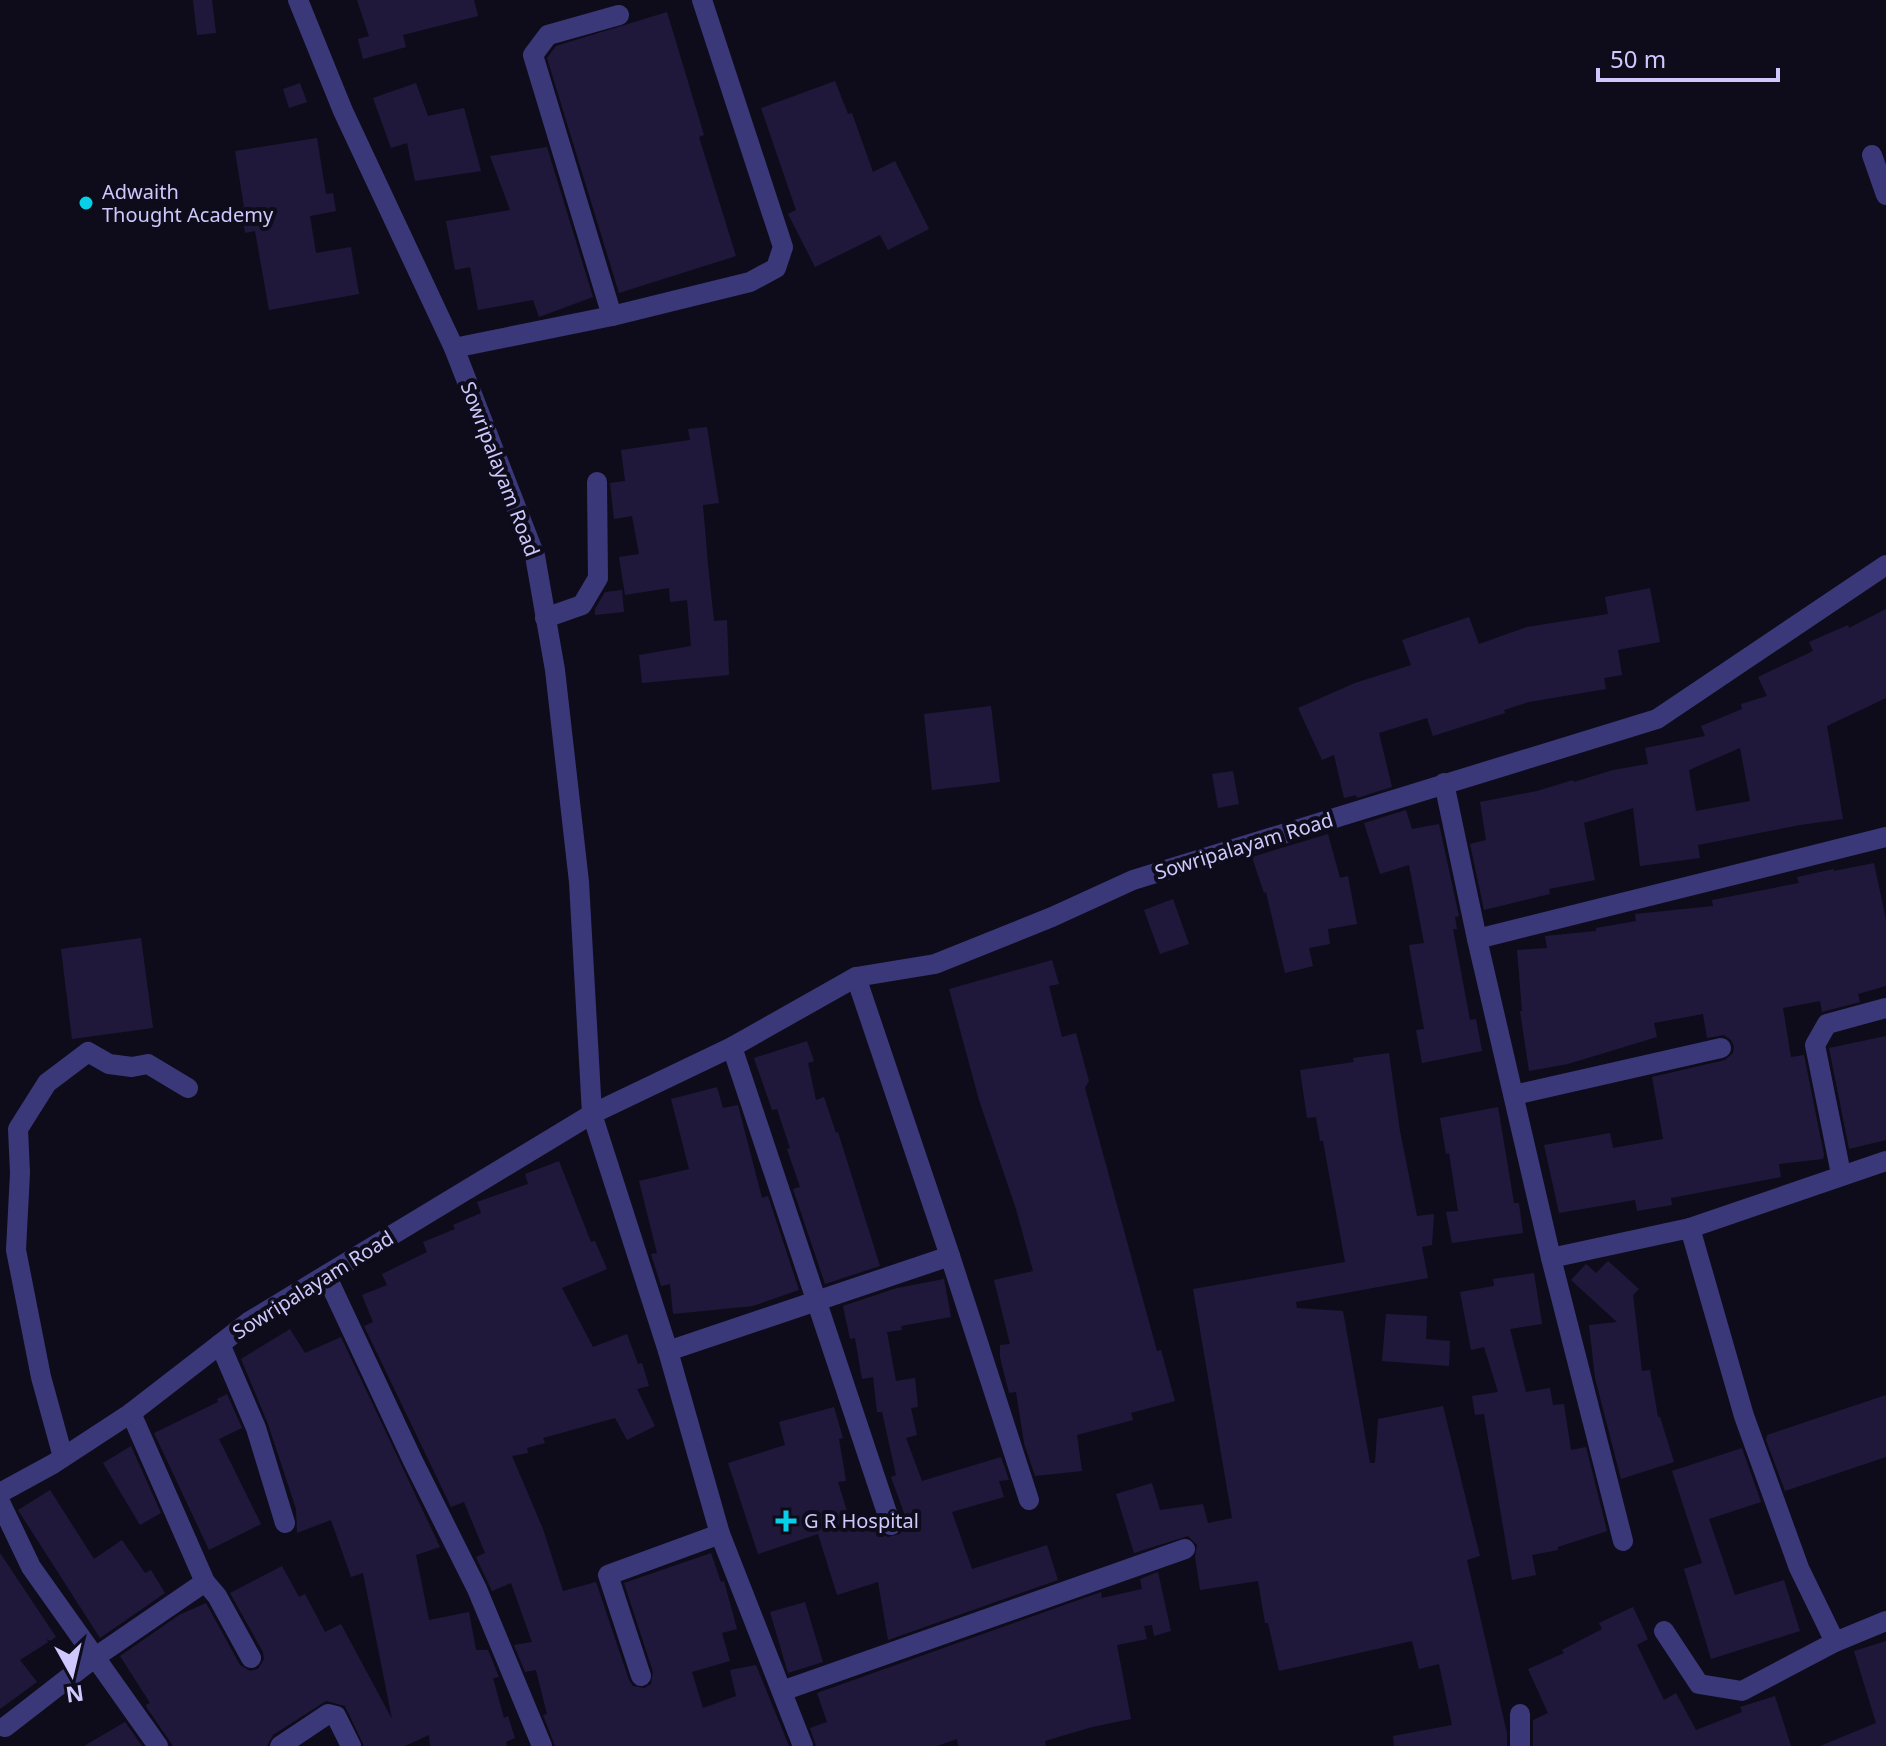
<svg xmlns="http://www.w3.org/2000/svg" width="1886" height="1746" font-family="'Noto Sans',sans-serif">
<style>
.building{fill:#20183b;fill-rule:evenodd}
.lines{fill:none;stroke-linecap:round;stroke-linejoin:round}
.minor{stroke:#3b3879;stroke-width:20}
.tertiary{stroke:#3b3879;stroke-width:20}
.poi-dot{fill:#08cfe8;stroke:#0e0c1b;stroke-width:3}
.labels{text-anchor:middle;stroke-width:8;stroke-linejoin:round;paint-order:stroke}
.poi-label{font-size:20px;fill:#cec8fd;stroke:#0e0c1b;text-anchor:start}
.street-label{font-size:20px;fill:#cec8fd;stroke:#0e0c1b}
</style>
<rect width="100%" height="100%" fill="#0e0c1b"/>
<g class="building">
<path d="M193 0H212L216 33 197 35Z"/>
<path d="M357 0H474L478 16 403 35 406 47 363 59 358 39 369 36Z"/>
<path d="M667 12 704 135 699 137 736 256 619 293 547 58 556 46Z"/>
<path d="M835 81 848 114 852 113 873 172 895 161 929 229 888 250 880 235 815 267 788 214 796 210 761 108Z"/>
<path d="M300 83 307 102 289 108 283 89Z"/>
<path d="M416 83 428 116 464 108 481 171 415 181 407 143 391 148 373 98Z"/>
<path d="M317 138 326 194 333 193 336 211 310 216 316 253 351 247 359 294 269 310 255 231 245 233 241 208 244 207 235 151Z"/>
<path d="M547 147 593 297 539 317 533 300 478 310 470 267 455 270 446 221 510 210 490 156Z"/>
<path d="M707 427 719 503 703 505 708 565 714 621 727 620 729 675 642 683 639 655 691 646 687 600 670 602 669 588 625 595 619 557 639 554 632 516 614 519 610 483 625 481 621 450 690 440 688 429Z"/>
<path d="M1650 588 1660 642 1618 650 1622 675 1604 678 1606 689 1529 702 1504 710 1505 713 1433 736 1427 718 1379 733 1392 787 1357 798 1356 795 1344 798 1334 755 1322 760 1298 708 1355 683 1411 665 1402 640 1469 617 1479 644 1527 627 1608 614 1605 597Z"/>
<path d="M622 590 624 612 595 615V609L605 592Z"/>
<path d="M1886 609V698L1827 726 1843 819 1800 825 1698 845 1700 858 1640 866 1633 808 1584 823 1595 880 1549 889 1550 894 1484 910 1470 844 1486 840 1480 802 1537 791 1573 780 1574 782 1613 770 1648 764 1645 748 1705 736 1701 726 1742 709 1741 704 1767 696 1758 677 1813 651 1809 642 1848 625 1849 628ZM1740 748 1750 801 1696 811 1689 770Z"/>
<path d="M991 706 1000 782 932 790 924 714Z"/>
<path d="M1233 771 1239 804 1218 808 1212 774Z"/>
<path d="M1406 810 1412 829 1439 824 1459 916 1455 917 1457 929H1453L1470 1020 1476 1019 1482 1051 1422 1063 1416 1030 1424 1029 1409 945 1424 943 1409 865 1380 874 1364 823Z"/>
<path d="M1328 834 1340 878 1348 876 1357 924 1328 929 1330 944 1309 948 1313 966 1285 973 1266 892 1264 893 1252 857Z"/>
<path d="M1874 863 1886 920V986L1858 994 1860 1002 1822 1012 1820 1001 1783 1008 1791 1057 1804 1055 1824 1155 1823 1159 1779 1164 1781 1177 1671 1198 1672 1205 1637 1211 1635 1200 1559 1213 1544 1145 1610 1133 1613 1148 1663 1139 1652 1077 1725 1060 1733 1053 1734 1046 1731 1040 1724 1035 1707 1038 1703 1014 1654 1023 1657 1037 1568 1064 1529 1071 1520 1011H1522L1517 950 1547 948 1545 936 1596 931V928L1636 921 1635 914 1713 906 1712 900 1799 883 1797 877 1834 869V871Z"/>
<path d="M1173 899 1189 944 1160 954 1144 910Z"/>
<path d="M141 938 153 1028 72 1039 61 949Z"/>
<path d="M1052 960 1059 984 1049 986 1062 1037 1076 1033 1089 1081 1085 1088 1157 1351 1161 1350 1175 1401 1131 1413 1133 1420 1077 1435 1082 1471 1035 1476 1024 1443 1016 1392 1009 1393 1000 1357V1345L1010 1344 994 1280 1033 1271 1016 1209 979 1100 949 989Z"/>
<path d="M1886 1036V1140L1849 1149 1829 1048Z"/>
<path d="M807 1041 814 1061 808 1063 816 1100 824 1097 836 1133 838 1132 880 1266 825 1284 793 1189 800 1187 787 1149 790 1148 777 1109 772 1110 754 1058Z"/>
<path d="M1389 1053 1400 1131 1417 1216 1434 1214 1432 1245 1422 1247 1428 1278 1296 1302 1297 1308 1343 1311 1370 1463H1375L1378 1419 1443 1406 1480 1556 1467 1560 1507 1733V1746H1394L1393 1736 1452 1725 1439 1664 1419 1669 1412 1641 1279 1671 1268 1623H1265L1258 1581 1200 1590 1195 1557 1197 1545 1188 1536 1134 1553 1116 1494 1152 1483 1160 1510 1203 1504 1208 1523 1232 1518 1193 1289 1345 1262 1323 1141H1320L1316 1117 1307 1118 1300 1070 1354 1062 1353 1058Z"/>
<path d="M717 1087 723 1108 738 1105 762 1198 768 1196 799 1290 753 1306 673 1314 670 1284 661 1286 651 1254 657 1253 639 1181 689 1169 671 1099Z"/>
<path d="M1498 1107 1514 1203H1519L1523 1233 1452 1243 1446 1212 1458 1211 1449 1153 1446 1154 1440 1118Z"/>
<path d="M559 1161 591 1242 595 1241 607 1269 562 1288 593 1347 627 1334 638 1364 642 1363 649 1386 637 1389 655 1426 627 1440 615 1418 543 1438 545 1443 527 1448 528 1453 512 1456 543 1529 563 1591 596 1582 629 1680 633 1686 644 1688 651 1684 653 1672 624 1583 711 1553 721 1582 724 1581 737 1629 722 1633 730 1661 692 1672 703 1708 736 1696 730 1670 756 1665 789 1746H555L543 1715 547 1714 536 1670 525 1672 514 1645 532 1642 511 1583 492 1591 476 1557 485 1553 464 1502 451 1507 364 1326 373 1322 362 1295 387 1285 382 1274 427 1252 423 1242 455 1229 453 1225 481 1213 477 1202 528 1184 525 1174Z"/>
<path d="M1608 1261 1639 1289 1633 1295 1642 1371 1650 1370 1658 1417H1660L1674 1462 1621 1479 1595 1378 1589 1325 1617 1322 1571 1280 1586 1264 1596 1273Z"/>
<path d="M1534 1273 1542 1324 1510 1329 1526 1392 1550 1388 1553 1405 1564 1404 1571 1450 1586 1447 1607 1531 1558 1547V1550L1532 1555 1536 1575 1512 1580 1484 1414 1475 1415 1472 1396 1498 1392 1484 1347 1471 1350 1460 1292 1494 1286 1493 1279Z"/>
<path d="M944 1279 951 1317 901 1326 902 1330 887 1332 896 1381 915 1378 918 1407 911 1408 917 1435 906 1438 922 1481 1001 1457 1009 1480 999 1481 1004 1497 952 1512 972 1569 1047 1545 1058 1580 888 1640 878 1582 837 1595 818 1534 758 1554 728 1463 785 1445 779 1422 834 1407 843 1438 839 1439 846 1481 838 1482 850 1521 864 1517 867 1527 877 1523 882 1534 888 1537 900 1534 904 1527 901 1514 904 1513 891 1477 896 1475 882 1412H877L873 1377 862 1379 855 1338 850 1339 843 1306 897 1288Z"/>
<path d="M1386 1314 1427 1316 1426 1339 1450 1341 1449 1366 1382 1361Z"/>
<path d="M290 1329 305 1353 341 1337 440 1547 416 1555 429 1620 469 1612 476 1650H488L499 1677 493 1678 504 1718 508 1716 515 1738 506 1742 507 1746H430L429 1735 405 1746H364L345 1706 326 1701 273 1735 267 1746H173L147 1708 146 1705 150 1703 120 1656 179 1615 206 1603 240 1665 250 1671 258 1669 264 1659 263 1652 230 1593 282 1566 299 1597 305 1594 325 1632 341 1624 392 1719 363 1573 351 1577 331 1520 297 1533 296 1509 268 1424 241 1359Z"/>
<path d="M227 1394 242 1428 219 1439 261 1524 209 1550 154 1433 218 1402 217 1399Z"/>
<path d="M1886 1395V1457L1785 1491 1766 1440 1767 1435Z"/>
<path d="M131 1446 161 1513 140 1525 103 1463Z"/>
<path d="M1742 1448 1761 1502 1709 1519 1735 1595 1784 1580 1800 1631 1711 1659 1684 1569 1702 1563 1672 1471Z"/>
<path d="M50 1490 94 1559 122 1540 145 1573 151 1570 165 1593 100 1638 18 1510Z"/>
<path d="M0 1553 56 1637 20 1660 37 1682 0 1709Z"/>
<path d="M1158 1572 1171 1631 1154 1636 1152 1625 1144 1626 1147 1639 1117 1645 1131 1719 1092 1727 1045 1741 1046 1746H958L957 1739 937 1746H816L810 1728 827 1722 817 1693 1101 1592 1102 1598 1142 1589 1140 1579Z"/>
<path d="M805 1602 823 1662 788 1673 770 1612Z"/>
<path d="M1633 1607 1648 1639 1637 1645 1664 1700 1676 1693 1696 1730 1742 1712 1740 1707 1775 1696 1791 1746H1533V1720L1548 1713 1528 1669 1564 1653 1562 1650 1602 1629 1599 1623Z"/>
<path d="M1886 1641V1746H1820L1876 1723 1854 1651Z"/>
<path d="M125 1722 142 1746H84Z"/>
</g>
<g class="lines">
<g class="minor">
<path d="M1872 155 1886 195"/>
<path d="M612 316 533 55 548 35 619 15"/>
<path d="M454 348 612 316 750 282 776 268 783 247 702 0"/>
<path d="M545 618 582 605 598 578 597 482"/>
<path d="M1444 783 1477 939 1551 1258"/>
<path d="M1477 939 1886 837"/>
<path d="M732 1047 891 1525"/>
<path d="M1514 1095 1721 1048"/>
<path d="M592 1114 668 1351 720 1534 803 1746"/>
<path d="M1841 1174 1815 1045 1827 1024 1886 1008"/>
<path d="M1690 1228 1886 1161"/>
<path d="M950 1256 1029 1500"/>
<path d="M326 1275 413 1461 477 1589 542 1746"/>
<path d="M220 1344 256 1428 285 1523"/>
<path d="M668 1351 950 1256 856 977"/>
<path d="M131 1413 205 1582"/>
<path d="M63 1457 41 1377 16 1250 20 1173 18 1129 47 1083 88 1052 109 1064 132 1067 148 1064 188 1088"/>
<path d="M0 1502 31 1567 158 1746"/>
<path d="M1623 1541 1551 1258 1690 1228 1744 1416 1799 1568 1835 1642"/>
<path d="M1664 1631 1699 1684 1742 1691 1835 1642 1886 1621"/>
<path d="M641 1676 608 1575 720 1534"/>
<path d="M782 1691 1185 1549"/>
<path d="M5 1727 94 1658 205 1582 217 1596 251 1658"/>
<path d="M280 1746 328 1714 336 1716 351 1746"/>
<path d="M1520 1746V1714"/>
</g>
<g class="tertiary">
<path d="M298 0 343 111 454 348 535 556 555 670 579 882 592 1114"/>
<path d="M0 1493 53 1464 131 1413 250 1321 592 1114 732 1047 856 977 935 964 1052 917 1133 880 1657 719 1886 565"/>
</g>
</g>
<g class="poi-dot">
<circle cx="86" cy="203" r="8"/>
<path d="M782 1509h8v8h8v8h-8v8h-8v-8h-8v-8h8z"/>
</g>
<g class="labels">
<g class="poi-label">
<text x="102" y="199">Adwaith<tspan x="102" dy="23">Thought Academy</tspan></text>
<text x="804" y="1528">G R Hospital</text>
</g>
<g class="street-label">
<text transform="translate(500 469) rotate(69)" y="7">Sowripalayam Road</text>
<text transform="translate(1244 846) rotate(-17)" y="7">Sowripalayam Road</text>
<text transform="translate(313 1285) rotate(-32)" y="7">Sowripalayam Road</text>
</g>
</g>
<g transform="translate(72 1674) rotate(172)" stroke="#0e0c1b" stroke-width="6" paint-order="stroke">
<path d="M0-6L14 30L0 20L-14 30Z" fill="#cec8fd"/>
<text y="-12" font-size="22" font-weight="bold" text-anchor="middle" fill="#cec8fd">N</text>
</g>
<path d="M1598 68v12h180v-12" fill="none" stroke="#cec8fd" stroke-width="4"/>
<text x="1610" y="68" font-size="24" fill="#cec8fd" stroke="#0e0c1b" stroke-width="6" paint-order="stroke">50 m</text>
</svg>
